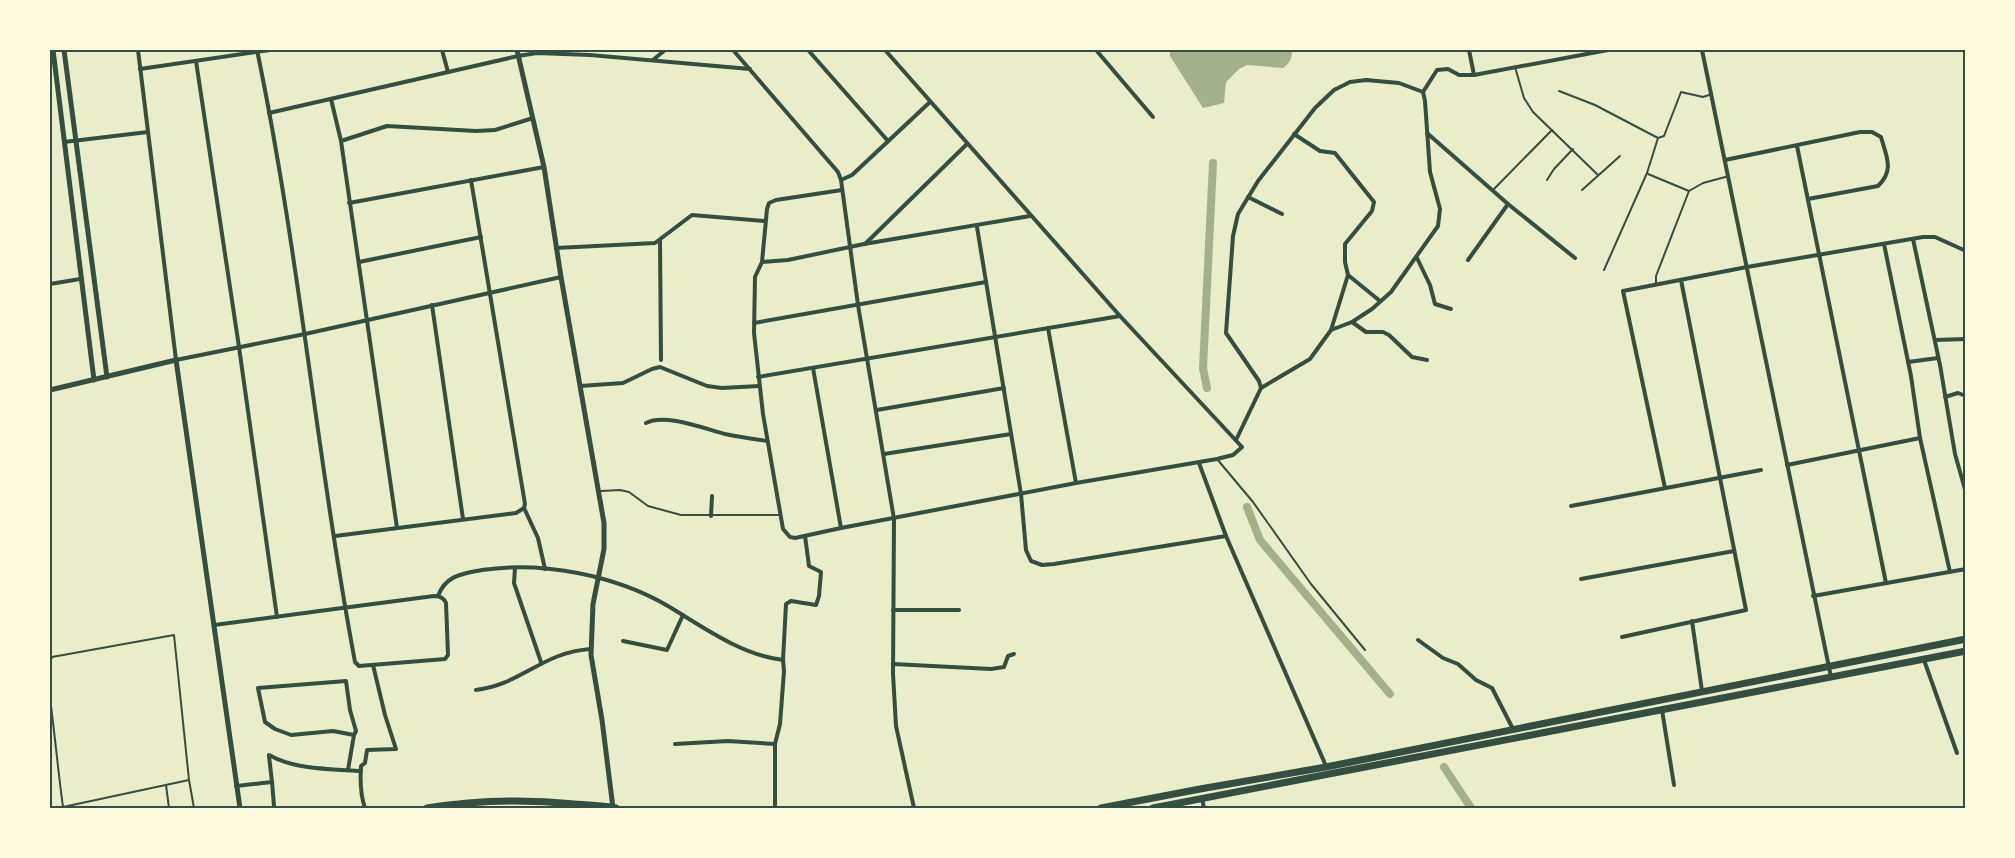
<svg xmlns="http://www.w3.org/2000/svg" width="2015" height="858" font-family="'Alegreya Sans',sans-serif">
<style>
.water{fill:#a3b18a}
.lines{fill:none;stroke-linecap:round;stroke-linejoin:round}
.canal{stroke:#a3b18a;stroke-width:8}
.service{stroke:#344e41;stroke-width:2}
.minor{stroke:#344e41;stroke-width:4}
.tertiary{stroke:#344e41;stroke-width:5}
.primary{stroke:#344e41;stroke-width:7}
.trunk{stroke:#344e41;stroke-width:7}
.neatline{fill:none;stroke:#344e41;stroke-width:2}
</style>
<rect width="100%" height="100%" fill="#e9edc9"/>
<path class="water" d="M1170 50H1292C1292 58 1290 63 1283 68L1247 65 1239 69 1226 82 1224 103 1203 108 1170 56Z"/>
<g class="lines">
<g class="canal">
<path d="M1207 388 1203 368 1213 163"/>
<path d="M1247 507 1260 540 1390 694"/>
<path d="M1444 767 1471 808"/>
</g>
<g class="service">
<path d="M1515 67 1524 98 1533 112 1598 175"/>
<path d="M1559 91 1595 105 1658 138"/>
<path d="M1648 174 1689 191"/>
<path d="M1547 180 1554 169 1573 149"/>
<path d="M1493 190 1552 130"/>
<path d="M1582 190 1620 156"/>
<path d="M1604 270 1647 173 1658 138 1664 136 1681 92 1703 97 1712 94"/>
<path d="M1656 283V276L1689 191 1703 183 1729 176"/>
<path d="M1217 459 1253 502 1311 584 1365 650"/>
<path d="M601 491 620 490 629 492 648 506 681 515H781"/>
<path d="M50 663 52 657 174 635 189 780 194 808"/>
<path d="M50 699C55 735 58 771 63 807L189 780"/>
<path d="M166 785 169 808"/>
</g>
<g class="minor">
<path d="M138 50 176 360 305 334 561 277"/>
<path d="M442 50 448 72"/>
<path d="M733 50 838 172 841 180 858 305 894 519 893 674 896 726 914 808"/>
<path d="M808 50 888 141"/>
<path d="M1096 50 1153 117"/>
<path d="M1469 50 1474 75"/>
<path d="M1702 50 1831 677"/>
<path d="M653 60 665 50"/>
<path d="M196 61 239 347 277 617"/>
<path d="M140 69 270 50"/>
<path d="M331 99 341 141 397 528"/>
<path d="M269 113 518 56 537 53 590 55 750 69"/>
<path d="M1427 133 1508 204 1575 258"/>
<path d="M1294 134 1320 151 1335 153 1374 202 1372 211 1345 244V262L1348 275 1380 301"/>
<path d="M341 141 387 126 476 131 495 130 533 118"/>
<path d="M64 142 148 132"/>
<path d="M1797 146 1886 583"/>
<path d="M1725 160 1860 132H1872L1881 137C1886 156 1895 170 1878 186L1808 199"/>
<path d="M471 180 525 504 524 508 538 538 545 569"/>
<path d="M841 180 852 175 930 102"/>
<path d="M842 190 776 200 769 203 767 209 762 262 755 277 754 333 763 414 783 529 790 537 795 538 841 528 1076 483 1217 459 1233 455 1242 447 1120 316 885 50"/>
<path d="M1248 197 1282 214"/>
<path d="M349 203 544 167"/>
<path d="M977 227 1021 494 1026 550 1031 561 1042 565 1054 564 1226 536"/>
<path d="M1913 239 1940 365 1955 454 1966 493"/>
<path d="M660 241 661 360"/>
<path d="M865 244 967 144"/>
<path d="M1884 244 1911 376 1920 438 1950 572"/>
<path d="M556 248 655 243 692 215 765 221"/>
<path d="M1417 258 1430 285 1435 304 1451 309"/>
<path d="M1468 260 1508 204"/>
<path d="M359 262 481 237"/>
<path d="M762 262 788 260 864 244 1030 216"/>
<path d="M50 284 80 279"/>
<path d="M432 305 463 519"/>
<path d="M1352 322 1366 332H1383L1389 335 1412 357 1427 360"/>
<path d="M754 323 986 282"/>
<path d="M1048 328 1076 483"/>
<path d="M1331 330 1348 275"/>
<path d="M1935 340 1966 339"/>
<path d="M1908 362 1938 358"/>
<path d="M813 368 841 528"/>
<path d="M758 377 1120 316"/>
<path d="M580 386 623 383 652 369 660 367 707 386 722 388 759 386"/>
<path d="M1261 388 1310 359 1331 330 1352 322 1372 309 1391 292 1438 226 1440 209 1430 172 1425 101 1423 92 1437 70 1448 69 1459 75H1474L1608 50"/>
<path d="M1945 397 1958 393 1966 396"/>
<path d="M877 410 1004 388"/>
<path d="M646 423C665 413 705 429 725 434 739 437 753 439 767 441"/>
<path d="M1236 440 1261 388 1259 381 1226 333 1233 236 1238 214 1258 181 1315 108 1334 90 1350 82 1366 80 1399 83 1423 92"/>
<path d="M884 454 1011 434"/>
<path d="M1199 463 1226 536 1326 766"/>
<path d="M1787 465 1920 438"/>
<path d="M1665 488 1623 291 1747 267 1923 237H1935L1966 251"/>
<path d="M1571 506 1761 470"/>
<path d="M711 516 712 496"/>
<path d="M335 536 516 513 524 508"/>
<path d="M515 568 514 583 541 662"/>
<path d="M1581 579 1734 551"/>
<path d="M438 596C446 575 462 574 482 570 542 561 615 575 668 606 703 627 741 655 783 660"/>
<path d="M1813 596 1966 569"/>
<path d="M893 610H959"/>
<path d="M1692 621 1702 691"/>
<path d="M214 625 327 610 434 596C440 596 444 598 446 603L448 655 445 659 359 666 355 662C317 459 299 252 257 50"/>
<path d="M1622 637 1746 610 1681 280"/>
<path d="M1418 640 1443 658 1458 664 1476 680 1492 688 1513 729"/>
<path d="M623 641 667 650 683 615"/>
<path d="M1924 660 1957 753"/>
<path d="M893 664 991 669 1004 667 1008 656 1014 654"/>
<path d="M476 690C521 685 542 652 591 649"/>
<path d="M1662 710 1674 785"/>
<path d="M675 744 728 741 775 744"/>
<path d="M269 755C296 770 330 769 361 771"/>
<path d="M348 770 354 735 333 731 291 735 275 729 265 722 258 688 346 681 350 710 356 731 354 735"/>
<path d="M272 782 274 806"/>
<path d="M236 786 272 782 269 756"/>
<path d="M1202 798 1204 808"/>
<path d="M365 808C360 794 360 781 361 766L365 763 367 750 396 749 385 715 373 665"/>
<path d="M775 808V744L780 724 784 671 783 660 786 604 791 601 816 605 819 596 821 572 809 566 805 536"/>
</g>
<g class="tertiary">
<path d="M53 50 94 380"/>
<path d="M64 50 107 377"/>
<path d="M517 50 544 167 561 277 604 523V549L593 604 591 655 602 720 613 808"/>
<path d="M50 390 176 360 240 808"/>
</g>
<g class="primary">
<path d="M1101 808 1200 789 1326 767 1966 639"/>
<path d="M1153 808 1966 651"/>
</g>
<path class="trunk" d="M427 808C476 800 525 799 575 804 588 805 603 805 616 808"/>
</g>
<rect width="2015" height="858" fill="none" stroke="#fefae0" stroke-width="102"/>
<rect x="51" y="51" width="1913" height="756" class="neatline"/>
</svg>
